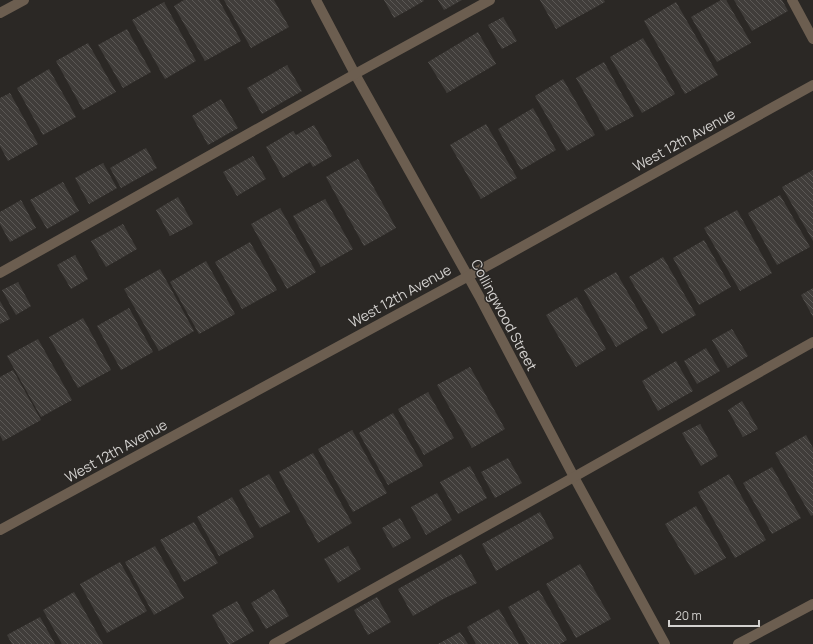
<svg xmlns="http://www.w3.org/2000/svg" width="813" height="644" font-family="Manrope,sans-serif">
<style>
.building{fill:url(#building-back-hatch)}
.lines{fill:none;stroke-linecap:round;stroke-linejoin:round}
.minor{stroke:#6c5e50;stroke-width:10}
.labels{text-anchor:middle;stroke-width:3;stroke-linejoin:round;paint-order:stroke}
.street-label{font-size:14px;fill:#d3d1cf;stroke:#2b2825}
</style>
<defs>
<pattern id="building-back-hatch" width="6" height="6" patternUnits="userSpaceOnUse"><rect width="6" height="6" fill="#403d3a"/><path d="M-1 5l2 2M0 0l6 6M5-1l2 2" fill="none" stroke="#5b5855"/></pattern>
</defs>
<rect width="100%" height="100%" fill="#2b2825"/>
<g class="building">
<path d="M184 0H219L241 41 205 61 174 6Z"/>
<path d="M224 0H274L289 27 251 48Z"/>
<path d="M384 0H423L424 1 394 18Z"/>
<path d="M438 0H462L444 10Z"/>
<path d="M540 0H604L605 2 556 29Z"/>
<path d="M721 0H726L751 43 717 62 691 17Z"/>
<path d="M734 0H782L788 11 752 31Z"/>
<path d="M164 2 196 61 165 79 132 20Z"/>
<path d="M676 2 718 75 685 94 644 21Z"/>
<path d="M503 17 517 41 502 49 488 25Z"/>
<path d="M127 29 151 72 123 88 98 45Z"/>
<path d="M478 32 496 64 447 93 428 62Z"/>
<path d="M643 38 675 94 642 113 610 57Z"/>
<path d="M88 43 116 92 83 110 56 61Z"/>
<path d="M604 62 634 116 606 131 576 78Z"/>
<path d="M287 65 302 91 262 114 247 88Z"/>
<path d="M49 69 76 117 43 135 17 88Z"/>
<path d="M563 79 595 135 567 151 535 96Z"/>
<path d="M10 93 38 144 8 161 0 146V98Z"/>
<path d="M221 99 238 128 208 145 192 116Z"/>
<path d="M533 108 556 150 521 170 498 129Z"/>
<path d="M486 124 517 178 481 199 450 145Z"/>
<path d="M314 125 332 156 313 167 310 162 283 178 266 147 293 131 296 135Z"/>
<path d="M146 148 157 168 121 188 110 168Z"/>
<path d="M253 156 266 179 237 196 223 172Z"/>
<path d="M358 159 396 228 364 246 326 177Z"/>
<path d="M103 163 117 188 89 204 75 178Z"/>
<path d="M813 170V241L782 187Z"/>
<path d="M63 182 79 211 47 229 30 200Z"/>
<path d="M780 195 810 247 777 265 748 213Z"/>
<path d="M178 197 193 224 170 236 156 210Z"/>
<path d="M325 199 353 249 321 267 293 216Z"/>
<path d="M21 200 36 228 10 242 0 224V212Z"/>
<path d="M280 208 316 272 287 289 251 224Z"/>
<path d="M737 210 772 273 740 291 704 228Z"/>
<path d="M123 224 137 249 106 267 91 241Z"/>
<path d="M704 240 731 287 699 305 673 258Z"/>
<path d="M250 242 277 290 242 309 215 262Z"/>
<path d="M75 255 88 279 71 289 57 265Z"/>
<path d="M663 257 696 315 662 334 629 277Z"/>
<path d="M206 261 235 314 199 334 170 282Z"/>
<path d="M160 269 194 331 159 351 124 289Z"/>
<path d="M616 272 648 328 616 347 584 290Z"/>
<path d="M18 282 31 306 16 315 2 290Z"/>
<path d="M813 288V317L801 295Z"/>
<path d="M577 297 606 349 576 367 546 315Z"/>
<path d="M0 301 10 319 0 324Z"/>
<path d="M129 308 153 352 121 370 97 326Z"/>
<path d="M83 318 111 370 78 388 49 337Z"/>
<path d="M732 329 748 356 728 368 712 340Z"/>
<path d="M38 339 72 400 41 417 7 356Z"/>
<path d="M706 348 720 371 697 384 684 361Z"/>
<path d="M676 361 693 391 658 411 642 381Z"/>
<path d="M470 367 505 429 472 448 437 385Z"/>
<path d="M13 370 41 420 3 441 0 435V377Z"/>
<path d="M428 392 454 438 424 455 398 409Z"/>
<path d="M742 401 758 429 743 437 728 410Z"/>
<path d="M393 413 423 466 388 485 359 433Z"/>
<path d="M700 424 718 456 701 466 682 433Z"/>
<path d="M352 430 387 493 353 512 318 449Z"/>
<path d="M806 435 813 448V515L811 516 775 453Z"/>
<path d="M313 453 352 523 318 543 279 472Z"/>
<path d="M508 458 522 483 495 498 481 472Z"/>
<path d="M470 466 487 498 458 514 440 482Z"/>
<path d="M772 467 801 518 772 534 743 483Z"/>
<path d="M269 474 290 512 260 528 239 490Z"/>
<path d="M729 474 766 540 735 558 698 492Z"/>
<path d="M437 493 452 520 426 535 411 507Z"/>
<path d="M232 497 254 537 219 556 197 517Z"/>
<path d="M696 506 726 558 695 575 665 524Z"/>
<path d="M540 512 554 538 496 571 482 544Z"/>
<path d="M400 518 411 538 393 548 382 528Z"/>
<path d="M194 522 218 563 184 582 160 540Z"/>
<path d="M155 546 184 598 154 615 125 562Z"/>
<path d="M348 546 361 569 338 583 324 559Z"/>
<path d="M461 554 477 583 445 598 413 616 398 589Z"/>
<path d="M120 562 147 611 107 633 80 584Z"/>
<path d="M580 564 611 619 576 638 546 584Z"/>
<path d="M274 589 289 616 266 629 251 603Z"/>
<path d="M539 590 567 640 560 644H528L508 607Z"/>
<path d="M74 592 103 644H62L43 610Z"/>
<path d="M377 597 391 622 368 635 354 610Z"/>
<path d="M237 601 254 631 231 644H228L212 615Z"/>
<path d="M499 609 519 644H476L467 627Z"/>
<path d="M40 617 55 644H12L7 635Z"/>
<path d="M460 632 468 644H438Z"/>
</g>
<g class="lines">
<g class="minor">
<path d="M316 0 355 74 479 296 574 477 665 644"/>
<path d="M792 0 813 39"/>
<path d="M0 13 24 0"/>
<path d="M0 273 355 74 490 0"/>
<path d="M0 530 498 260 813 85"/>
<path d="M274 644 574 477 813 342"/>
<path d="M738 644 813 604"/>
</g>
</g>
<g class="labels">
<g class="street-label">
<text transform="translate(684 140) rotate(-29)" y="5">West 12th Avenue</text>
<text transform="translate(400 296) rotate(-29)" y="5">West 12th Avenue</text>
<text transform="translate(504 315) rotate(62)" y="5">Collingwood Street</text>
<text transform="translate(116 451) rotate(-29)" y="5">West 12th Avenue</text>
</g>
</g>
<path d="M669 620v6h90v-6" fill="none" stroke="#d3d1cf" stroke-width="2"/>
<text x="675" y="620" font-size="12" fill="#d3d1cf" stroke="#2b2825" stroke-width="3" paint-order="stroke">20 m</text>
</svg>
